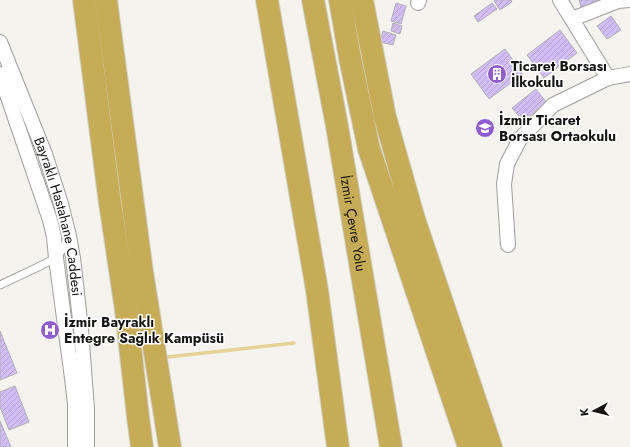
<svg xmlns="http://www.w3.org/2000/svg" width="630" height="447" font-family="Jost,sans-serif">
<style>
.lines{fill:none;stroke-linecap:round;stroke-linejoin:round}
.stream{stroke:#e4d296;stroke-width:3.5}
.building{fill:url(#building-hatch);stroke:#b1b0b4}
.lane-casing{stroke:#a09e9a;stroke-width:9}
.street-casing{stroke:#a09e9a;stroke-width:16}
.highway-casing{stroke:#d0d0d0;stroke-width:24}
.lane{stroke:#fff;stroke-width:7}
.street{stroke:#fff;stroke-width:14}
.highway{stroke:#c6ac54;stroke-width:22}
.labels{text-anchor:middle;stroke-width:3;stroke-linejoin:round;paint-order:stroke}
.poi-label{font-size:14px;font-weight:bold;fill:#161514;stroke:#fff;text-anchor:start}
.street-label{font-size:14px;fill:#161514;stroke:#fff}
</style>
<defs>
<pattern id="building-hatch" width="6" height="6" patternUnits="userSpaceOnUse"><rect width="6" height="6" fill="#d2bef7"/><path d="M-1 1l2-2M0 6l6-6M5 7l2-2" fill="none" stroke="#b4a2d3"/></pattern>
</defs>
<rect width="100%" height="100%" fill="#f4f3ee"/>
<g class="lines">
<path class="stream" d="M168 357 294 343"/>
</g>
<g class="building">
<path d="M495 0H511L512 2 500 10 494 1Z"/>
<path d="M579 0H601L603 5 583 13Z"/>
<path d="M396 3 406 6 401 24 391 21Z"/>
<path d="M492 3 497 9 478 22 474 16Z"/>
<path d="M611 16 621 30 607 39 597 26Z"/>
<path d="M393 23 402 26 400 34 391 31Z"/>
<path d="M560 30 577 53 544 78 527 55Z"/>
<path d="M383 31 396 35 393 45 380 42Z"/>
<path d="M505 49 523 74 489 99 471 74Z"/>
<path d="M536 89 546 102 530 116H519L512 108Z"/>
<path d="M0 331 17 373 0 380Z"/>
<path d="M15 386 29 422 9 430 0 407V392Z"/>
<path d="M0 421 11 447H0Z"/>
</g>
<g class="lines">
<g class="lane-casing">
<path id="lane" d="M0 285 36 268 56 258 63 249 67 239"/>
</g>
<g class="street-casing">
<g id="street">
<path d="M560 0 608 78"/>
<path d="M418 3 419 0"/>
<path d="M572 19 618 1 630 0"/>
<path id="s1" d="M0 42 45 154 61 204 69 236 73 258 81 329 87 409V447"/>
<path d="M0 74 50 220 54 237 56 258 72 378 75 404V447"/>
<path d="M508 245 504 184 507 164 520 139 553 105 608 78 630 74"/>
</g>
</g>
<g class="highway-casing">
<g id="highway">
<path d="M84 0 109 196 126 310 138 417 142 447"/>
<path d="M106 0 142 272 170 447"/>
<path d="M267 0 317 290 338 447"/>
<path id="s2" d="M313 0 337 126 391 447"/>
<path d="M340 0 350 58 369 149 469 447"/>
<path d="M362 0 385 117 414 219 491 447"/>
</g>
</g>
<use href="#lane" class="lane"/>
<use href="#street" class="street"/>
<use href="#highway" class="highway"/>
</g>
<defs>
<g id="building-disc" transform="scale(1)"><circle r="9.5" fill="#905cd4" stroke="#fff"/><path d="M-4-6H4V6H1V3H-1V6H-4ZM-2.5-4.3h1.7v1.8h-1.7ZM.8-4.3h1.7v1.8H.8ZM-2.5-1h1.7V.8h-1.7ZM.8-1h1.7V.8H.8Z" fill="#fff"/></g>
<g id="school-disc" transform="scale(1)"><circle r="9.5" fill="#905cd4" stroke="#fff"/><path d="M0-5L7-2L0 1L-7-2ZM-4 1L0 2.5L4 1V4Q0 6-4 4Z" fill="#fff"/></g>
<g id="hospital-disc" transform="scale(1)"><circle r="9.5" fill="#905cd4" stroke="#fff"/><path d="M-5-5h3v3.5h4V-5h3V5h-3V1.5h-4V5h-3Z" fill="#fff"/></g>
</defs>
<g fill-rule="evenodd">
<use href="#building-disc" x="497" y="74"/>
<use href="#school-disc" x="485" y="128"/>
<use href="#hospital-disc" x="50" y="330"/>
</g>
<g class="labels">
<g class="poi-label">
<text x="511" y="71">Ticaret Borsası<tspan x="511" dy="16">İlkokulu</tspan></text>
<text x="499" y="125">İzmir Ticaret<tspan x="499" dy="16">Borsası Ortaokulu</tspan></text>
<text x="64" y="327">İzmir Bayraklı<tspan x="64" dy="16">Entegre Sağlık Kampüsü</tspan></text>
</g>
<g class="street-label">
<text dy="5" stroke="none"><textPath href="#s1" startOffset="185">Bayraklı Hastahane Caddesi</textPath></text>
<text dy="5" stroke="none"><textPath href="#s2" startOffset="227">İzmir Çevre Yolu</textPath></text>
</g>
</g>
<g transform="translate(594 411) rotate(263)" stroke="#ffffff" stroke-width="3" paint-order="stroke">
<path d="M0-3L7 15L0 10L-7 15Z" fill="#161514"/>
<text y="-6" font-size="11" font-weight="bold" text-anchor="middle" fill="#161514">K</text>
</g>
</svg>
